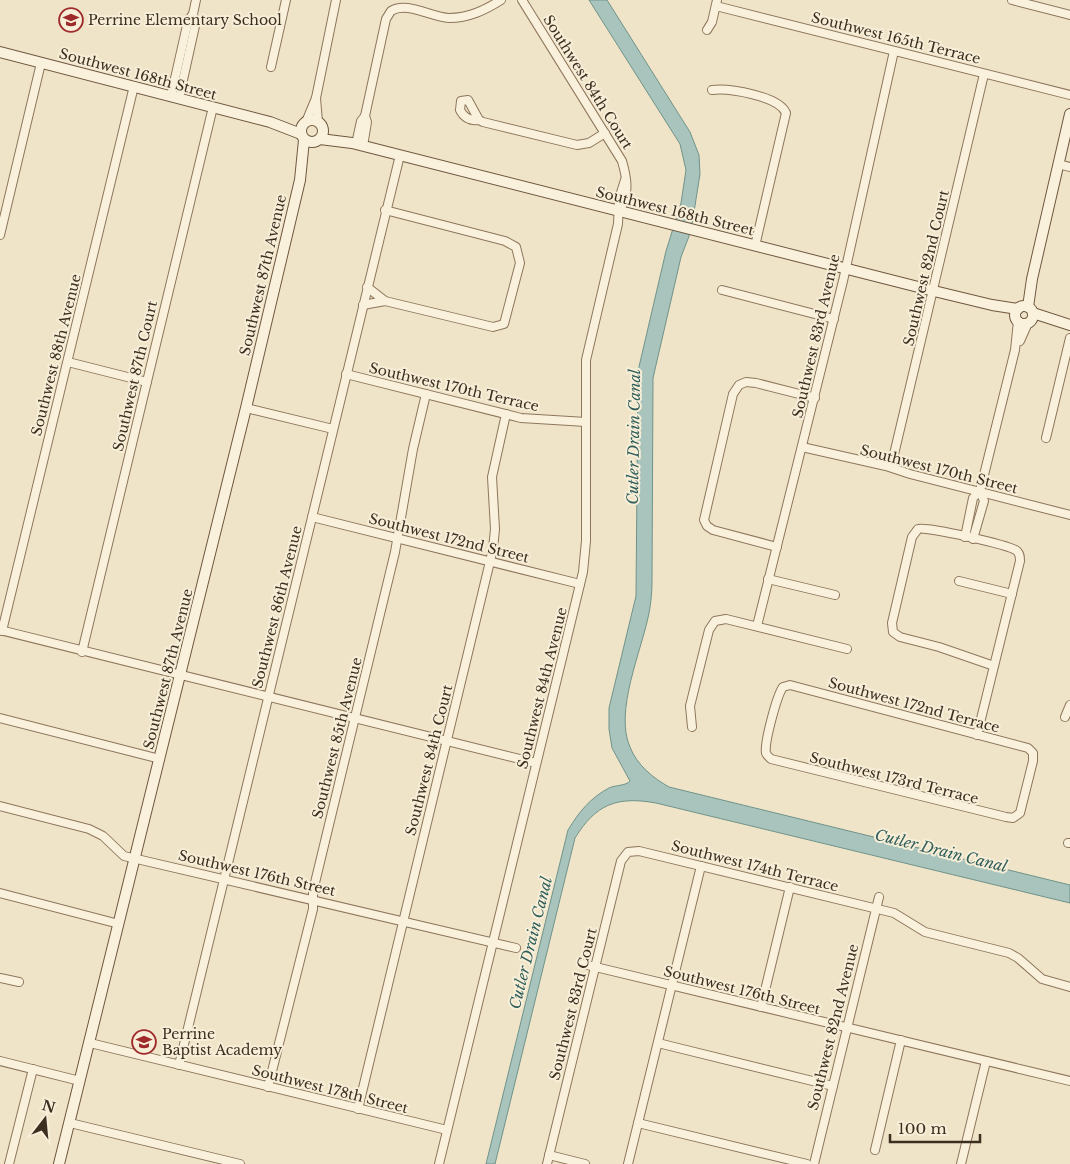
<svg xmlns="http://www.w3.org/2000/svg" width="1070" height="1164" font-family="'Libre Baskerville',serif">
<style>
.water{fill:#a9c4bc;stroke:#6f938a}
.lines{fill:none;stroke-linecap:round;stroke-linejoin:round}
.street-casing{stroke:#8d765c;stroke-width:10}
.secondary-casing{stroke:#6f573f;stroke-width:12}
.street{stroke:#faf1dc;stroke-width:8}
.secondary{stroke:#faf1dc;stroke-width:10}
.labels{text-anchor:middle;stroke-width:4;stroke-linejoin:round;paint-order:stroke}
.poi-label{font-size:14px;fill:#3d2e20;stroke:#f7eed8;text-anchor:start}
.street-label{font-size:14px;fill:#3d2e20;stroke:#f7eed8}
.water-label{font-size:15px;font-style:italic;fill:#2f5d5a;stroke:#f7eed8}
</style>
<rect width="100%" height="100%" fill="#f0e4c8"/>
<path class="water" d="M589 0H607L690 132 699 155 700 174 691 231 681 257 653 378 652 582C652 592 651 603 649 613 642 650 614 711 630 747 637 765 653 778 669 787L1070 885V903L656 803C617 796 596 804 575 838L495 1164H486L568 830C579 812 590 798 609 788 615 785 626 786 630 781L612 748 609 729V708L636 596 638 371 666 251 681 203 686 170 680 144Z"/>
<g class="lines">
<g class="street-casing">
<g id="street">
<path d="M522 0 622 161C627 178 630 195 619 211"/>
<path d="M1012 0 1070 15"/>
<path d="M716 6 1070 95"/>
<path d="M707 30 712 22 717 0"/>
<path d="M271 67 286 0"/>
<path d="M712 90C729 88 779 96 786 113L755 246"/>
<path d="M171 96 188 21 193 14"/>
<path d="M179 98 195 26 193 14 196 0"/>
<path d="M316 98 318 122"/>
<path d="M479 120C470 121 464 118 460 110L461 101 468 100 479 120 483 122 577 145 589 143 605 133"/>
<path d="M306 122 316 98 336 0"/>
<path d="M356 144 361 121 365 116 386 19 391 11C406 1 431 17 449 18 469 18 485 10 501 0"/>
<path d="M363 146 367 122 365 116"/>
<path d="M1058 164 1070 167"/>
<path d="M0 235 41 63"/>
<path d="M367 287 385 301"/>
<path d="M722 290 834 319"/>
<path d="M363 305 385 301 493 327 504 324 520 263 516 247 505 241 385 210"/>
<path d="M1020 341 1028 323"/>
<path d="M68 362 147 382"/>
<path d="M346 374 521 418 586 422"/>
<path d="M246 408 333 429"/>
<path d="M1046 438 1070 338"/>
<path d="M802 447 886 466 910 474 1070 515"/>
<path d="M891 467 984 74"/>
<path d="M312 517 580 584"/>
<path d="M965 537 973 498 980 491 1015 350 1018 321"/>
<path d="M973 539 984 501 980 491"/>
<path d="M777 547 713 530 707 526 704 520 733 394 739 385 746 382 756 383 815 398"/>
<path d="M768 579 835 595"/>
<path d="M959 581 1012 594"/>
<path d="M757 626 843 281 894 51"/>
<path d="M0 630 536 763"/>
<path d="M2 631 134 86"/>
<path d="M82 652 213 107"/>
<path d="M790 685 1028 748 1033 753V761L1020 813 1013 818 1006 817 771 759C769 757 767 756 766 753 764 743 777 695 783 687Z"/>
<path d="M1065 717 1070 705"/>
<path d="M0 718 160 759"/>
<path d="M692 727 690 706 709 630 715 621 726 619 847 649"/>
<path d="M977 735 1020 561C1020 557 1020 554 1017 551 1010 545 925 526 918 529L912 537 892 623 893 632 900 637 939 647 994 666"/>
<path d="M0 806 89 829 103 836 124 856 516 948"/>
<path d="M1068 843H1070"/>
<path d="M0 893 119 924"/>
<path d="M583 964 1070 1081"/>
<path d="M0 978 19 982"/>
<path d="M761 1007 790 887"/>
<path d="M90 1043 447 1130"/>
<path d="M658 1043 833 1086"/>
<path d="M0 1061 80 1081"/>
<path d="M179 1065 400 155"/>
<path d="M268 1087 313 909V891L395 552 413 449 426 394"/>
<path d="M358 1109 493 549 495 529 492 477 506 414"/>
<path d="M70 1123 240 1164"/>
<path d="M638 1123 807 1164"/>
<path d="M875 1150 901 1040"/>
<path d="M549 1155 585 1164"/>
<path d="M9 1164 33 1069"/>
<path d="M439 1164 583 572 586 541V360L618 224 619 199 625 180"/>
<path d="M547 1164 621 861 628 852 639 851 894 913 925 932 1009 953 1018 958 1042 979 1070 987"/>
<path d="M628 1164 701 866"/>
<path d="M814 1164 879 897"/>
<path d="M961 1164 986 1061"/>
</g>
</g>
<g class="secondary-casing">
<g id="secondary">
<path d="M0 52 270 122 301 134"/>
<circle cx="312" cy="131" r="11"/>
<path d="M320 139 352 143 934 291 992 305 1018 309"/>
<circle cx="1024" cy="315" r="9"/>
<path d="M1028 307 1032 279 1070 114"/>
<path d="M1033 313 1070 325"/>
<path d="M59 1164 246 408 300 180 304 140"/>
</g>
</g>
<use href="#street" class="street"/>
<use href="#secondary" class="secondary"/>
</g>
<defs>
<g id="school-ring" transform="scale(1.25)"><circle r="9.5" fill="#f7eed8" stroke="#9e2a2b" stroke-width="1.5"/><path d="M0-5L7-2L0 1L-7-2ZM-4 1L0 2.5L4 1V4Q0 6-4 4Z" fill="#9e2a2b"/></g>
</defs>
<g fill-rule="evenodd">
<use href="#school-ring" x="71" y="20"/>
<use href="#school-ring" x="144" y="1042"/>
</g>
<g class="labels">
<g class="poi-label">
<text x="88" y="25">Perrine Elementary School</text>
<text x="162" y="1039">Perrine<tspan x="162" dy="16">Baptist Academy</tspan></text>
</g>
<g class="street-label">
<text transform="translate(896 38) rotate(14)" y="5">Southwest 165th Terrace</text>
<text transform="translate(138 74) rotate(15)" y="5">Southwest 168th Street</text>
<text transform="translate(588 82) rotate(58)" y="5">Southwest 84th Court</text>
<text transform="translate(675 211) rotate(14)" y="5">Southwest 168th Street</text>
<text transform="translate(926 268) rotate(-77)" y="5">Southwest 82nd Court</text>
<text transform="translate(263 275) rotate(-77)" y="5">Southwest 87th Avenue</text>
<text transform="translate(816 336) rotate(-77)" y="5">Southwest 83rd Avenue</text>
<text transform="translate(56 355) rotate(-76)" y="5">Southwest 88th Avenue</text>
<text transform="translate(135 376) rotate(-77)" y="5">Southwest 87th Court</text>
<text transform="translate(454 387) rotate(13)" y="5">Southwest 170th Terrace</text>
<text transform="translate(939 469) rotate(14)" y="5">Southwest 170th Street</text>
<text transform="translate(449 538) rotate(14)" y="5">Southwest 172nd Street</text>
<text transform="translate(277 607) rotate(-76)" y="5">Southwest 86th Avenue</text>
<text transform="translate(168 669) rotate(-76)" y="5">Southwest 87th Avenue</text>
<text transform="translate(542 688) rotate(-76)" y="5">Southwest 84th Avenue</text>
<text transform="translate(914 705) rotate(15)" y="5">Southwest 172nd Terrace</text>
<text transform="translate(337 738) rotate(-76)" y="5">Southwest 85th Avenue</text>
<text transform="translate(429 760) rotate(-76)" y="5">Southwest 84th Court</text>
<text transform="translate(894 778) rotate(14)" y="5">Southwest 173rd Terrace</text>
<text transform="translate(755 866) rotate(14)" y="5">Southwest 174th Terrace</text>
<text transform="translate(257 873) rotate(13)" y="5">Southwest 176th Street</text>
<text transform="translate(742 990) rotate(14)" y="5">Southwest 176th Street</text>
<text transform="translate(573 1004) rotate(-76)" y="5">Southwest 83rd Court</text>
<text transform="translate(833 1027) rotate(-76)" y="5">Southwest 82nd Avenue</text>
<text transform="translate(330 1089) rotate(14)" y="5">Southwest 178th Street</text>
</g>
<g class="water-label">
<text transform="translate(634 437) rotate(-89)" y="5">Cutler Drain Canal</text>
<text transform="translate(941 851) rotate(14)" y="5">Cutler Drain Canal</text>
<text transform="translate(531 943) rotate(-76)" y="5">Cutler Drain Canal</text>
</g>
</g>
<g transform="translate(45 1119) rotate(16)" stroke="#f7eed8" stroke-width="4" paint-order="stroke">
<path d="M0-4L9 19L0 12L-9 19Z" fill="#3d2e20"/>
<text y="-8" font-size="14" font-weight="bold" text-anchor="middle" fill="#3d2e20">N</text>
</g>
<path d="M890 1134v8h90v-8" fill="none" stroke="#3d2e20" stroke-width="2.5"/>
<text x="898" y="1134" font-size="15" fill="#3d2e20" stroke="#f7eed8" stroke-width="4" paint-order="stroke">100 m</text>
</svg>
